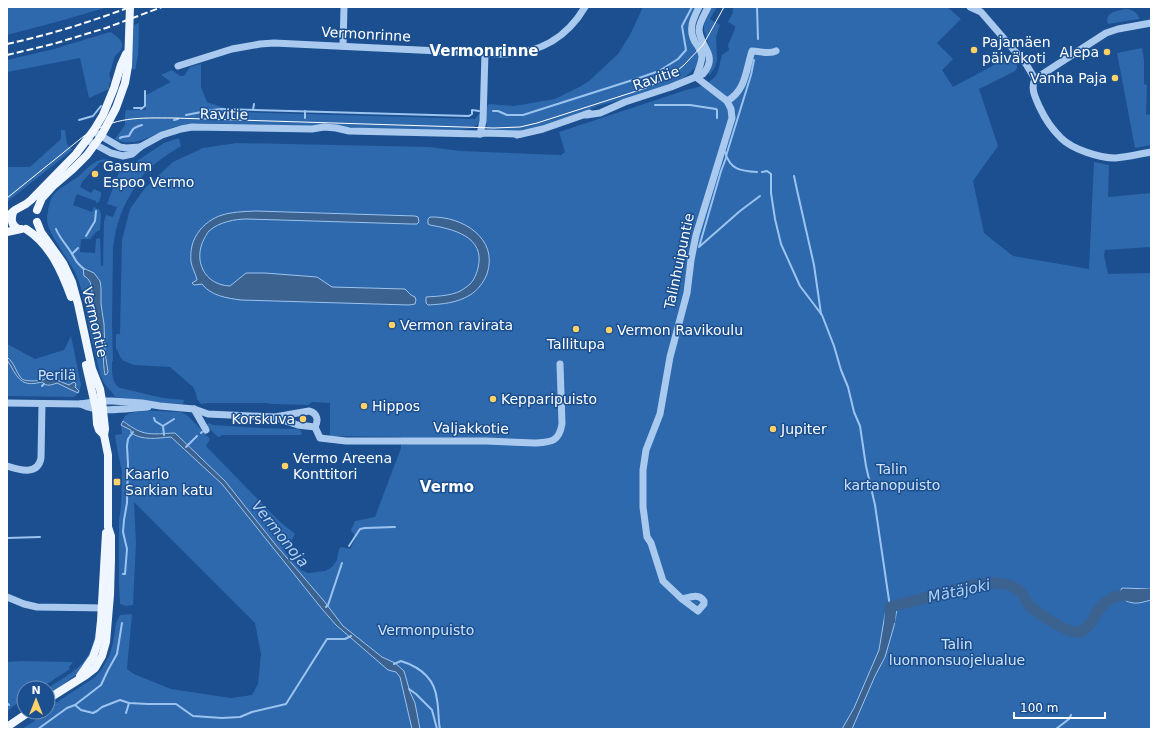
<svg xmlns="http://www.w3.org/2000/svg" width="1158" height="736" font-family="'DejaVu Sans',sans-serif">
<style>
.green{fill:#2e69ad;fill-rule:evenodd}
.water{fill:#3c6290;stroke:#9cc4f0}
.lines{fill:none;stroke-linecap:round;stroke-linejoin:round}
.stream{stroke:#9cc4f0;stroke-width:2}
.river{stroke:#3c6290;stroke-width:11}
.minor{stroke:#a9c9ee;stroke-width:7}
.major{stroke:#f0f6ff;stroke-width:8}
.tram{stroke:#fff;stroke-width:1}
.rail{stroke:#fff;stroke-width:2;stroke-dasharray:7 3;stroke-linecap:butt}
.poi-dot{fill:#ffd166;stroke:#1b4f8f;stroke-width:1.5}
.labels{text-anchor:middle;stroke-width:3;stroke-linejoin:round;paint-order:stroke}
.street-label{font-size:14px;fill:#fff;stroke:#1b4f8f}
.poi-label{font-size:14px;fill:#fff;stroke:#1b4f8f;text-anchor:start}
.park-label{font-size:14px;fill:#cfe3fa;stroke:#1b4f8f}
.neighbourhood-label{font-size:15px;font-weight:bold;fill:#fff;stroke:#1b4f8f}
.water-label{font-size:15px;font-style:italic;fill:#b5d3f5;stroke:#1b4f8f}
</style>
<rect width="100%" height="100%" fill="#1b4f8f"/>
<g class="green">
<path d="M7 7H108L60 21 7 35Z"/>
<path d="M643 7H697C685 30 686 33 699 54V57L696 67 685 77 678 81 624 99 597 106 582 113 543 126 516 131 487 130 485 108 489 104 514 106 555 99 581 86 589 81 618 54 630 35Z"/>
<path d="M711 7H717L710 19 720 25 716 37 717 60 715 67 709 76C708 69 712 62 712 54 711 51 710 48 709 45 702 27 702 26 711 7Z"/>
<path d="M734 7H947L961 19 937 43 953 59 942 70 953 87 1011 56 1017 63V68L1015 71 979 89 998 146 973 181 984 233 1013 256 1089 269 1094 162 1109 165 1108 197 1151 193V247L1105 250 1104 255 1108 274 1151 273V729H22L48 712V711L54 704 95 677 102 669 110 654 113 643 116 623 120 615 132 614 127 669 134 674 171 689 231 698 252 695 258 684 261 654 255 623 134 502 136 543 133 605 126 606 120 604 119 584V520L121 507 122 471 118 454 115 435 122 434C121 428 121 421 125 416 134 408 168 412 181 412L185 414 188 416 210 439 206 446 278 520 295 534 285 552 295 562 301 570 308 573 325 571 332 567 337 560 339 549 341 547 350 549 356 538 351 530 355 521 375 517 401 448V437L330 436V403L312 402 308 405 273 404 264 403H208L201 404 197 399 196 393 193 387 170 367 134 365 124 361 121 358 116 348V334H120L122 240 130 209 145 188 173 162 203 148 236 143 429 147 461 151 561 155 565 152 559 132 686 90C698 88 714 83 718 71 720 66 720 60 722 55L729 50 728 45 735 29V26L728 22 733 12 732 11Z"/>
<path d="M1126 9C1133 10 1138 12 1139 19L1108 24C1104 12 1117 11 1126 9Z"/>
<path d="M139 23 138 55 135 70 131 68V62L134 25Z"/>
<path d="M110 32C117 36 127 43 120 51 117 54 115 55 114 59 112 64 112 69 109 74L111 81 109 84V89L89 98 80 58 7 72V60L54 49Z"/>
<path d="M1142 48 1144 60V84L1147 85 1146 115 1151 114V145L1135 148 1117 53Z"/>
<path d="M201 64V87L207 102 236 112 475 119 480 113C480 116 480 120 479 123 472 133 441 130 428 130L202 123C192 124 181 124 171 128 152 134 135 149 115 139L125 125V114L126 110H146V95L171 82 161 75 172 70 180 76H184L190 67Z"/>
<path d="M61 130H65L67 144 71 148 72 150 7 202V167H30L61 139Z"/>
<path d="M179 138 181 146C168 154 154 163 144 174 140 178 138 183 135 187 122 207 116 224 113 248L112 323 113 361H112C112 371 111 383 120 388L163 398 184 400 183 404 161 403 115 397C113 392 106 387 103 381 99 373 98 365 96 357 93 345 90 333 88 321 85 307 83 291 77 277 71 261 48 235 47 220 47 215 48 208 50 202 53 189 72 183 81 174 90 166 99 155 112 161L100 162 82 182 80 187 91 193 94 189 101 192V196L99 202 96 203V201L77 194 73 205 92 212 94 207 100 210 101 215 100 230 96 232 90 239H81L80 252 95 253 96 239 100 238 101 265 103 266 104 222 106 215 113 217 117 207 107 204 121 167 123 165 134 163 164 143ZM84 270 99 278 100 282 101 288V304L104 324 105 352 108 372 104 374 103 349 102 348 100 333 95 323 90 301 92 290 91 283 87 277 84 276Z"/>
<path d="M71 336 81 385 79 392 74 397 7 396V344L35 359 64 350Z"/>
<path d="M209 423 213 425 261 428 298 429 300 430 302 433 301 435H223L218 437 207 426V424Z"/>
<path d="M97 625H98L93 651 77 674 57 689 48 693V688C79 668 91 664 97 625Z"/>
<path d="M21 661 73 662 69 667 70 669 41 688H24V699L12 707 7 712V662Z"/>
</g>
<g class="water">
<path d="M256 211 415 216 418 217 419 222 417 224H411L247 219C235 219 219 222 209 231 207 233 206 236 204 239 193 260 204 285 230 286L246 273H265L317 277 332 287 405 289 411 295 415 297 416 300 415 304 409 305 241 300C227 298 211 296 202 284L194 285 192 283 197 280C196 274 192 268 191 262 190 250 192 240 200 230 215 212 234 212 256 211Z"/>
<path d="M430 217C462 216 499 238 487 274 484 282 477 291 470 295 457 303 443 304 428 305L426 303V297C439 296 455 296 465 288 473 283 476 276 478 268 486 236 452 229 430 225L428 224V219Z"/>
<path d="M83 268 94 273 100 281 101 288V304L104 324 105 352 108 372 107 374 105 375C102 361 105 346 100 333 97 325 93 318 92 310 90 298 96 282 84 276Z"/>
<path d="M7 357C15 364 15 370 21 378 23 382 39 381 43 380 45 379 47 377 49 377L69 385 74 382 76 384 75 387 79 391 78 393 57 383C51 385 47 387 42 382 26 386 20 383 12 368 10 364 7 362 7 357Z"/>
<path d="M123 421C144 437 150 434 175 433L225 481 275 544 324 601 343 626 382 657 395 663 404 671 410 692 415 703 420 729H412L400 677 396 672 388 670 336 625 322 609 222 484 171 437C157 438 144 441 131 433V430L121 425Z"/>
<path d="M1122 588 1151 589V600C1136 604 1134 605 1120 598L1118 595Z"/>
<path d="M890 607 897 609 894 626 885 657 875 676 852 729H842L854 708 879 650 886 608Z"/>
</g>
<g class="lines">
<g class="stream">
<path d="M757 7 758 39"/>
<path d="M655 105H690L716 109 717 110V118"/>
<path d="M134 108H141"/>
<path d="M141 109 145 106V91"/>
<path d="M253 110 254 104"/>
<path d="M493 111H498L507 115H523L639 78 659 71 678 59 686 50 682 26 692 7"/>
<path d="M186 115 212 110 221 109 469 116 472 114V110L479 111"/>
<path d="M305 118V111"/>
<path d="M79 120 93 116 101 106"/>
<path d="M174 120 178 119"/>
<path d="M120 138 122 137 129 136C133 128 133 128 142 125"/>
<path d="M725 152C730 170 741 171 757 172"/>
<path d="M726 156 751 75 754 60"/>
<path d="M726 158 721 171 699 247 740 211 760 196"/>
<path d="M762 172 767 171 771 174V193L775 219 781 244 800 286 822 315 834 346 841 370 848 387 854 412 860 426 866 466 875 505 890 607"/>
<path d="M794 176 797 190 814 265 821 314"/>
<path d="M56 229C60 239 67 245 72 254 77 262 75 262 84 269"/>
<path d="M86 236 95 221 96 211"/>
<path d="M72 254 78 248"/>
<path d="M42 386 44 384"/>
<path d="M154 418 155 421 163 426 164 435"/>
<path d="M163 426 174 419"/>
<path d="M201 433 202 432"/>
<path d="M186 447 197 436"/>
<path d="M7 538 40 537"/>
<path d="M349 546 360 529 365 528 395 527"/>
<path d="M123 574H125L127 549 123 532 124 520 127 503 128 464 127 446 128 439 133 432"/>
<path d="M326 607 328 605 342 563"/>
<path d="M394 664 401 661C420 667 435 678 437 700 439 710 438 720 440 729"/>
<path d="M409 689 416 694 432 710 437 729"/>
<path d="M7 703 9 705"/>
<path d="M75 705 81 710 93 713 97 711 102 707 120 700 129 703 148 704H176L193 716 222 718 240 717 252 712 286 704 327 639H345L351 636"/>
<path d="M126 713 129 703"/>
<path d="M38 729 67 708 75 705 101 685 108 670 117 654 122 623"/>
<path d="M1056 729 1069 719 1071 715"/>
</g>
<path class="river" d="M890 620V607C910 602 930 597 949 591 965 587 981 582 997 583 1005 583 1013 586 1020 591 1024 594 1025 600 1028 604 1037 613 1062 630 1075 632 1089 634 1094 613 1102 606 1105 603 1108 600 1112 598 1121 594 1141 595 1151 594"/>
<g class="minor">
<path d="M970 7 981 12 1026 64 1035 79C1030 89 1036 99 1040 108 1045 119 1052 129 1061 138 1072 149 1099 158 1115 158 1127 157 1139 154 1151 152"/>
<path d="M343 46 344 7"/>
<path d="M178 66 232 49 260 44 274 43 501 54C539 54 566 39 585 7"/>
<path d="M696 77C698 70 702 63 702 56 701 51 698 46 695 42 688 29 693 19 699 7"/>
<path d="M1035 79 1106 33 1118 29 1151 23"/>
<path d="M727 101C746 91 746 69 752 51 760 51 769 55 776 51"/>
<path d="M586 115 600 113 625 102 671 87 703 74C719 55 700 47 699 30 699 22 705 14 708 7"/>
<path d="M96 133 120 147 126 148 140 147"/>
<path d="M480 134 483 121 485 53"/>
<path d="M517 135 543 129 589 113"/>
<path d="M87 140 111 153 123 156 132 154 140 147 162 135 181 129 192 127 312 129 324 127 336 128 349 131 480 134 484 133 520 134"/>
<path d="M7 403 80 404 102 401H112L142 403 160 406 194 409 208 414 275 417 309 411C317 413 319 420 315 427L320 438 346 441H486L535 443C551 442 559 442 562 424L560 364"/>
<path d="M81 404C101 414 127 408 148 407"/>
<path d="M194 409 206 430"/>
<path d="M276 418 298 425 315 427"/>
<path d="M7 466C19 470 38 476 41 458L42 404"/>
<path d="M7 597 24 604 37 607 107 608"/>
<path d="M682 599C690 597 699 593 704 601V604L698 611 682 599 663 581 651 543 647 537 643 507V470L646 450 660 414 670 357 687 293 691 260 696 235 732 118 731 109 727 101 696 77"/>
</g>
<g class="major">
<path d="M37 210 42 198 53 186 73 169 87 155 101 136 116 108 125 83 128 66 130 7"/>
<path d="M13 212C11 220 11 225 18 229"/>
<path d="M7 217 15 210 26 204 31 200 76 154 94 130 103 115 114 88 121 65 126 54"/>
<path d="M37 222 41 232 63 263 72 282 78 304 92 369 100 389 102 401 105 429 104 435 108 455V527L111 536V559L110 595 106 642 102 656 95 668 86 675 48 699"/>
<path d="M26 229C50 244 62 272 71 297"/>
<path d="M7 232 21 229"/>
<path d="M86 365 96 409 97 424 99 430 104 435"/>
<path d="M80 676 93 657 99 640 101 621 106 533"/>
<path d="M7 727 29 712"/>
</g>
<path class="tram" d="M7 198 84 136C117 116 138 118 174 118L494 128 520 127 537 123 646 88 671 76 684 65 703 45 724 7"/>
<g class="rail">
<path d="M7 44C49 35 90 22 130 7"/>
<path d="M7 55 53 44 106 28 162 7"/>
</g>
</g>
<g class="poi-dot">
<circle cx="974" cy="50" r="4"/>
<circle cx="1107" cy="52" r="4"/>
<circle cx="1115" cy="78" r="4"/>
<circle cx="95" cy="174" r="4"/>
<circle cx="392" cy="325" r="4"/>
<circle cx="576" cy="329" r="4"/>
<circle cx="609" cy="330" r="4"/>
<circle cx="493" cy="399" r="4"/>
<circle cx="364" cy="406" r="4"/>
<circle cx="303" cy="419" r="4"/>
<circle cx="773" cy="429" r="4"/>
<circle cx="285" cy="466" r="4"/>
<rect x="113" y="478" width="8" height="8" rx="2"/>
</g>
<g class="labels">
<g class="street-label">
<text transform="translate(366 34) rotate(3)" y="5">Vermonrinne</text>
<text transform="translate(656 78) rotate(-19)" y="5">Ravitie</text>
<text transform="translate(224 114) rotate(1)" y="5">Ravitie</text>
<text transform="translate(679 261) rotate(-78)" y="5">Talinhuipuntie</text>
<text transform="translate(95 322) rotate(77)" y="5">Vermontie</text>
<text transform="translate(471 428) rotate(1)" y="5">Valjakkotie</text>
</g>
<g class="poi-label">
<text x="982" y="47">Pajamäen<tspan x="982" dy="16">päiväkoti</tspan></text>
<text x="1099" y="57" text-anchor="end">Alepa</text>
<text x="1107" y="83" text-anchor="end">Vanha Paja</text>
<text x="103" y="171">Gasum<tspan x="103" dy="16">Espoo Vermo</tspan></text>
<text x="400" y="330">Vermon ravirata</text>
<text x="617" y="335">Vermon Ravikoulu</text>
<text x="576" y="349" text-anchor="middle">Tallitupa</text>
<text x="501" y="404">Kepparipuisto</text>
<text x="372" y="411">Hippos</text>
<text x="295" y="424" text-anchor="end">Korskuva</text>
<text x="781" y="434">Jupiter</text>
<text x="293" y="463">Vermo Areena<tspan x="293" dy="16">Konttitori</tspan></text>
<text x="125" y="479">Kaarlo<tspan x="125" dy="16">Sarkian katu</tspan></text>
</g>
<g class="park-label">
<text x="57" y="380">Perilä</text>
<text x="892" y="474">Talin<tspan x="892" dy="16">kartanopuisto</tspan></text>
<text x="426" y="635">Vermonpuisto</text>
<text x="957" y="649">Talin<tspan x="957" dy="16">luonnonsuojelualue</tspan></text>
</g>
<g class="neighbourhood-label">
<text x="484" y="56">Vermonrinne</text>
<text x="447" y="492">Vermo</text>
</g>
<g class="water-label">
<text transform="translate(280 534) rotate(51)" y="5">Vermonoja</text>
<text transform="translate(959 591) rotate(-12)" y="5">Mätäjoki</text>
</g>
</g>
<rect width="1158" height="736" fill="none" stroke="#ffffff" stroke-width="16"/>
<g transform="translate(36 700)"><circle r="19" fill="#1b4f8f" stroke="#7695bc"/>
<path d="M0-3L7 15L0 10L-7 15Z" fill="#ffd166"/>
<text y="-6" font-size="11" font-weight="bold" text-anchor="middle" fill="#ffffff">N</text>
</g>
<path d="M1014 712v6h91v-6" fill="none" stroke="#ffffff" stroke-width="2"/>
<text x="1020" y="712" font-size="12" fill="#ffffff" stroke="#1b4f8f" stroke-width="3" paint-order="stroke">100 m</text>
</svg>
